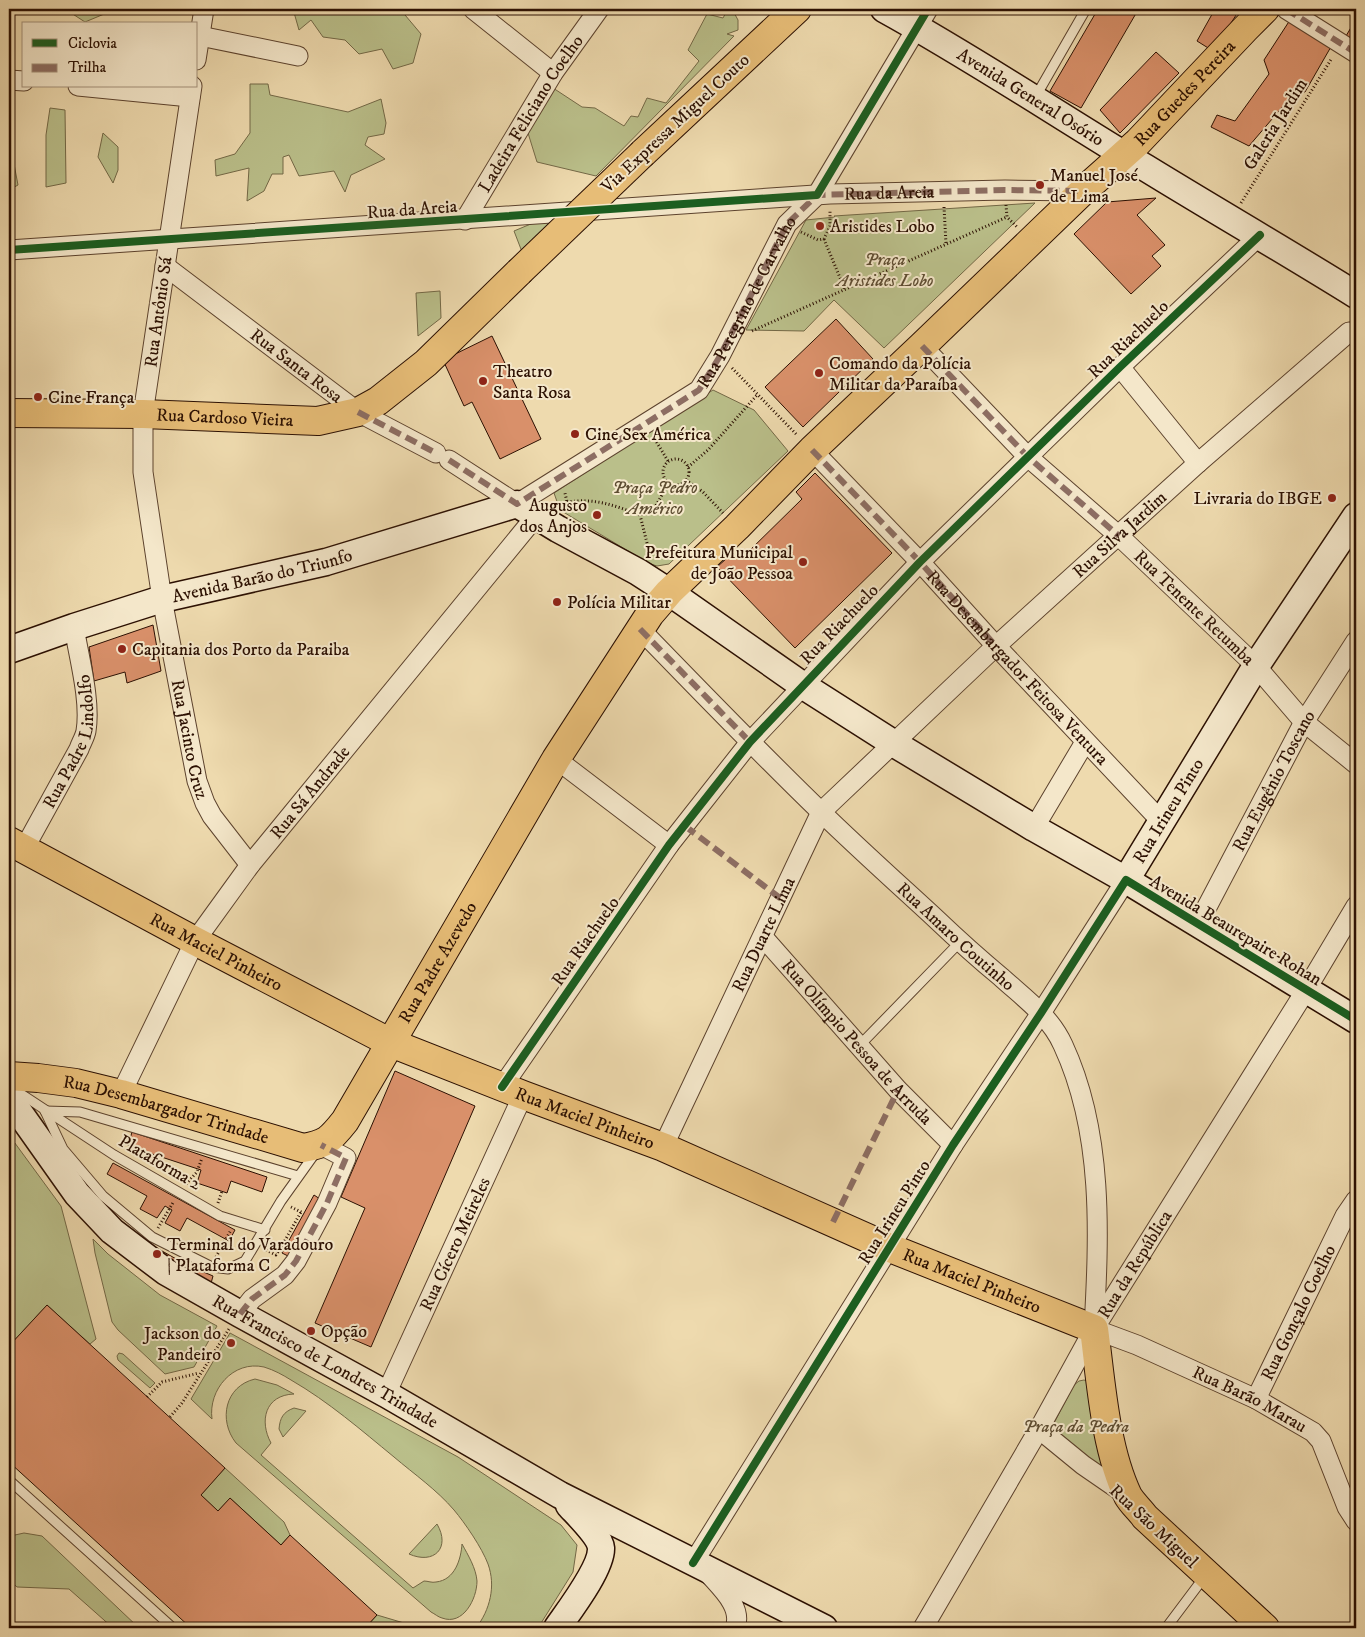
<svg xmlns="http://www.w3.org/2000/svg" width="1365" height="1637" font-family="'IM FELL DW Pica',serif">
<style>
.green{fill:#babf8a;stroke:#736846}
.building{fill:#d9906a;stroke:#2c1002}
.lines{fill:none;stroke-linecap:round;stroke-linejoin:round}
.lane-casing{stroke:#5c422d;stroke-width:11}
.street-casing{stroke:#5c422d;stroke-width:21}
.secondary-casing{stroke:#2c1002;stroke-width:29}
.primary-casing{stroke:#2c1002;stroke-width:30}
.path{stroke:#2c1002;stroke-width:3;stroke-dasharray:1 2.5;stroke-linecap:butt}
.lane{stroke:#f4e7ca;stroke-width:9}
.street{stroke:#f4e7ca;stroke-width:19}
.secondary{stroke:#f4e7ca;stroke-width:26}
.primary{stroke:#e7bd77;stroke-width:28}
.primary-bridge-casing{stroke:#2c1002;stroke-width:30;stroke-linecap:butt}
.primary-bridge{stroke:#e7bd77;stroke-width:28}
.quiet{stroke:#8d6e63;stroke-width:6;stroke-dasharray:12 6;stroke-linecap:butt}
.cycleway-casing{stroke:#f4e7ca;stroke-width:11}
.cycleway{stroke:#1b5e20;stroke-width:8}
.poi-dot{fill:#8f2418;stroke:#f4e7ca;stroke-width:2}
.labels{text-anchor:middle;stroke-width:4;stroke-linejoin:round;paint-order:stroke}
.street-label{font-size:18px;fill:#2c1002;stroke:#f4e7ca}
.poi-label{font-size:18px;fill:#2c1002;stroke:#f4e7ca;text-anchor:start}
.park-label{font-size:18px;font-style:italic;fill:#5e4d32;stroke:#f4e7ca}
</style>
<rect width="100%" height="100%" fill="#eedaae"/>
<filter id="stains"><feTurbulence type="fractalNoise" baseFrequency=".004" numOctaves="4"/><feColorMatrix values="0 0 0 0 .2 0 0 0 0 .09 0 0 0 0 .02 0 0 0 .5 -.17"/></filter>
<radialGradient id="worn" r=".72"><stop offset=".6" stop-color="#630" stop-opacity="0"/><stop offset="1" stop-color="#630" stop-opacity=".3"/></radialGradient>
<g class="green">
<path d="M65 9H110L109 12 85 22Z"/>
<path d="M293 9H400L421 34 413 63 393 69 382 49 359 54 345 40 323 37 311 20 299 30Z"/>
<path d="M728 9H732L738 20V30L727 34 734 36 596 176 537 162 528 133 550 86 582 107 595 108 624 126 631 116 638 117 647 98 666 103 699 61 688 50 707 14 723 18Z"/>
<path d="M250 84H268L270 95 348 112 381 99 386 123 384 134 368 137 365 145 385 159 351 175 345 192 334 171 299 176 289 155 283 157V174H272L264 191 247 201 249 168 216 176 215 160 235 154 250 133Z"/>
<path d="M50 108 65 110 66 183 46 187V135Z"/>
<path d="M103 133 118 147V170L113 183 98 157Z"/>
<path d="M9 138 18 185 9 190Z"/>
<path d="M1035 203 884 348 834 300 804 331 746 330 806 220 835 217 834 216Z"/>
<path d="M545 218 555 230 524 257 514 231Z"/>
<path d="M440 291 441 318 418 336 416 293Z"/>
<path d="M713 390 754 410 788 451 669 564 657 566 648 563 560 510 554 493Z"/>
<path d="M9 1135 61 1206 96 1339 90 1344 47 1305 9 1346Z"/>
<path d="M93 1239 108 1254 160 1295 217 1326 194 1367 165 1374 118 1330 112 1322 95 1253Z"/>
<path d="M230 1333 458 1457 561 1525 577 1545 573 1572 538 1628H476C490 1610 496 1586 488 1564 482 1548 465 1523 454 1510 437 1490 414 1474 394 1457 361 1430 329 1402 291 1380 283 1375 274 1370 264 1367 233 1360 208 1390 212 1419L191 1399Z"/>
<path d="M119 1353 123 1354 155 1383 150 1388 118 1360 117 1356Z"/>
<path d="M255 1379 277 1385 294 1394C265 1395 259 1421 271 1443L261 1455 413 1588 424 1581C428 1581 432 1583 436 1582 455 1580 461 1559 462 1544 468 1555 476 1568 477 1581 477 1599 463 1626 442 1618 438 1617 435 1614 431 1612L236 1443C218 1420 225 1386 255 1379Z"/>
<path d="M1084 1380 1090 1382 1105 1461 1103 1471 1052 1432 1054 1423 1074 1385 1079 1381Z"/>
<path d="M294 1408 306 1411 283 1437 279 1429C280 1418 283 1412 294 1408Z"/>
<path d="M225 1468 284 1522 290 1535 281 1545 230 1498 218 1511 201 1495Z"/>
<path d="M437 1524C451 1548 434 1565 409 1554Z"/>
<path d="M24 1533 42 1536 139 1628H113L69 1589 17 1587 9 1580V1541L15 1535Z"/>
<path d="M377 1615 414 1626 416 1628H365Z"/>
</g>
<g class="building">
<path d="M1098 9H1135L1138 10 1081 108 1050 91Z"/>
<path d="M1215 9H1240L1213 51 1197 41Z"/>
<path d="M1356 19V43L1346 36Z"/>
<path d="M1290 20 1332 45 1305 92 1296 91 1249 146 1211 127 1217 115 1235 121 1269 74 1264 60Z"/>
<path d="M1156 52 1179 73 1120 133 1100 110Z"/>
<path d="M1156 198 1137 215 1165 245 1152 256 1161 266 1131 294 1074 234 1107 202Z"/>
<path d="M836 319 873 359 803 427 765 387Z"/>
<path d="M492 336 541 439 500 459 472 402 464 406 443 360Z"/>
<path d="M815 473 892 553 795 648 717 567 736 550 743 557 802 499 796 492Z"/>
<path d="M153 625 161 671 127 683 125 672 94 681 89 647Z"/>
<path d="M395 1071 475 1106 371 1347 315 1323 365 1208 341 1197Z"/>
<path d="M132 1132 267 1177 262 1192 231 1181 227 1193 197 1183 201 1170 128 1146Z"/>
<path d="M113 1163 235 1230 229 1241 187 1218 180 1231 165 1223 172 1210 165 1206 157 1218 140 1209 147 1196 107 1174Z"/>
<path d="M314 1195 323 1201 292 1258 282 1253Z"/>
<path d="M97 1205 137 1237 187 1265 213 1276 210 1287 183 1275 129 1242 94 1206Z"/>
<path d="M47 1305 225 1468 201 1495 218 1511 230 1498 281 1545 290 1535 377 1615 365 1628H191L9 1462V1346Z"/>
</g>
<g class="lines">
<g class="lane-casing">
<g id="lane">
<path d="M1036 96 1086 9"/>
<path d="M859 1046 960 942"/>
<path d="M15 1090 114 1155 220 1216 265 1230"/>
<path d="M45 1111 63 1149 103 1196 152 1237 212 1267 228 1269 245 1261 281 1201 316 1152"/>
<path d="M45 1111 80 1112 298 1176"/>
<path d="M9 1480 173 1628"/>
<path d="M1166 1628 1205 1576"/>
</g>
</g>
<g class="street-casing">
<g id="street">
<path d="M473 9 553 73"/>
<path d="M1286 9 1356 53"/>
<path d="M200 36 298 56"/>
<path d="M196 60 204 9"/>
<path d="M9 80 24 81"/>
<path d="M78 86 190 97"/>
<path id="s1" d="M192 86 143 414V472L162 599 197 781 205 803 212 816 250 865"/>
<path id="s2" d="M465 220 553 73 599 9"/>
<path id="s3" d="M9 250 830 194 1005 190 1083 191"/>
<path id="s4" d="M165 266 358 412 436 453"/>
<path id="s5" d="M922 346 1028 457 1119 536 1256 666 1304 722 1356 764"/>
<path d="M1120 367 1198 463"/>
<path id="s6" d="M812 450 920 562 996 646 1161 821"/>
<path id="s7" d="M449 460 517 504 699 390 720 356 787 224 817 195 928 9"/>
<path id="s8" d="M640 629C699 690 759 752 821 812 858 848 897 883 935 918 956 938 978 958 1001 977 1024 998 1050 1016 1063 1045 1104 1133 1099 1235 1094 1329L1137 1345 1256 1399 1313 1432 1321 1441 1347 1507 1356 1521"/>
<path d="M556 759 669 845"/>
<path d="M1034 828 1085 742"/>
<path id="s9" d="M24 849 79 749C81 743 85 737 86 731 91 701 79 658 74 627"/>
<path id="s10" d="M1198 924 1304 722 1356 641"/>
<path id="s11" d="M763 937 898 1090 953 1145"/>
<path d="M502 1087 669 845 750 742 920 562 1120 367 1260 235"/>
<path id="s12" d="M121 1094 195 941 250 865 536 516"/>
<path id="s13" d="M663 1147 821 812 996 646 1198 463 1349 332"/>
<path d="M240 1314 252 1299 285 1275 296 1261 327 1203 346 1158 321 1145"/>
<path id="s14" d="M386 1394 523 1095"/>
<path id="s15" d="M1256 1399 1345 1216 1356 1200"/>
<path d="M1039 1429 1083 1465 1128 1496"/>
<path d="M693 1563 953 1145 1041 1013 1126 880"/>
<path d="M708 1573C721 1588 743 1607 735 1628"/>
<path id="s16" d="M923 1628 1039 1429 1094 1329 1306 990 1356 906"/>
</g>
</g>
<g class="secondary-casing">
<g id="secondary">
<path id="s17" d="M884 9C973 58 1058 115 1146 168 1216 211 1287 252 1356 295"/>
<path id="s18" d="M9 650 74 627 162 599 326 562 517 504 558 529 638 572 669 592 802 685 893 743 1034 828 1126 880 1356 1020"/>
<path id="s19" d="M1126 880 1256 666 1356 516"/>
<path id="s20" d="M9 1098 77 1194 112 1231 166 1272 240 1314 386 1394 560 1495 824 1628"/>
<path d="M557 1628C568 1612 602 1568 601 1548 600 1536 577 1514 569 1505"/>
</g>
</g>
<g class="primary-casing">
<g id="primary">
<path d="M643 153 797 9"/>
<path id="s21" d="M9 413 143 414 318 421 358 412 378 401 426 363 519 272"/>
<path id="s22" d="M9 841 195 941 391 1043 523 1095 663 1147 890 1248 1094 1329C1101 1382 1105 1448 1128 1496 1132 1503 1140 1510 1145 1517L1265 1628"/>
<path id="s23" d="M9 1076 38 1078 76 1083 121 1094 303 1148C326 1144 330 1140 345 1121L556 759 650 614 669 592 737 527 812 450 922 346 1083 191 1138 142 1245 29 1265 9"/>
</g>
</g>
<g class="path">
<path d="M1241 203 1332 58"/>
<path d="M1006 205 1007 217 1017 227"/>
<path d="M944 207 946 244"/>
<path d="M801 232 818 240 824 239 830 226V210"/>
<path d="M824 239 845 290"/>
<path d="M752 331 1007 217"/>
<path d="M732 368 797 435"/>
<path d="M653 436 668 461"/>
<circle cx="676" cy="472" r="13"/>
<path d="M688 467 708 450 758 394"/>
<path d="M686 480 703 492 723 513"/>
<path d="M567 502C596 498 613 505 640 515L654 509 668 484"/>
<path d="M564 511 567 502 565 493"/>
<path d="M640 515 650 555"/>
<path d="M186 1184 197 1172 202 1158"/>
<path d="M218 1203 222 1191"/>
<path d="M291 1207 303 1213"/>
<path d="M158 1228 174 1201"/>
<path d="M283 1244 301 1212"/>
<path d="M266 1250 276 1255 283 1244 286 1246"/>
<path d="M216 1257 231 1230"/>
<path d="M147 1397 162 1382 199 1373"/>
<path d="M170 1417 182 1403 229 1329"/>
</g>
<use href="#lane" class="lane"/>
<use href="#street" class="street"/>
<use href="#secondary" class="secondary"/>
<use href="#primary" class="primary"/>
<g class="primary-bridge-casing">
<path id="primary-bridge" d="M519 272 643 153"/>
</g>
<use href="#primary-bridge" class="primary-bridge"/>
<g class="quiet">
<path d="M1286 9 1356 53"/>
<path d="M922 346 1028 457 1119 536"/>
<path d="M358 412 436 453"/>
<path d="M812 450 920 562 996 646"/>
<path d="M449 460 517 504 699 390 720 356 787 224 817 195 1005 190 1083 191"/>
<path d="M640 629 750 742"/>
<path d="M685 826 780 898"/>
<path d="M833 1222 898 1090"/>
<path d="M240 1314 252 1299 285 1275 296 1261 327 1203 346 1158 321 1145"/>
</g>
<g class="cycleway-casing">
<g id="cycleway">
<path d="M9 250 817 195 928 9"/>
<path d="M502 1087 669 845 750 742 920 562 1120 367 1260 235"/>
<path d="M693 1563 953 1145 1041 1013 1126 880 1356 1020"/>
</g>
</g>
<use href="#cycleway" class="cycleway"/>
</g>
<g class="poi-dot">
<circle cx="1040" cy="185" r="5"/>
<circle cx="820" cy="226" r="5"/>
<circle cx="819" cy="373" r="5"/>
<circle cx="483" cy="381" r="5"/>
<circle cx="38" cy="397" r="5"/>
<circle cx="575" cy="434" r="5"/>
<circle cx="1332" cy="498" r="5"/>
<circle cx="597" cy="515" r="5"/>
<circle cx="803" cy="562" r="5"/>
<circle cx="557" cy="602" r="5"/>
<circle cx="122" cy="649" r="5"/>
<circle cx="157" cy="1254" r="5"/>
<circle cx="311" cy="1331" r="5"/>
<circle cx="231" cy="1343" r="5"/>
</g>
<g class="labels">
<g class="street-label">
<text dy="6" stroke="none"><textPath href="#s23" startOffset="1694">Rua Guedes Pereira</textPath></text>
<text dy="6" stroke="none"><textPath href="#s17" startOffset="171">Avenida General Osório</textPath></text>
<text dy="6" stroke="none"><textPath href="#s2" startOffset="125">Ladeira Feliciano Coelho</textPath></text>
<text transform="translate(675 123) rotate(-43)" y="6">Via Expressa Miguel Couto</text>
<text transform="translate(1275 124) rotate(-58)" y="6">Galeria Jardim</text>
<text dy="6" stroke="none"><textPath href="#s3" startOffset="882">Rua da Areia</textPath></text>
<text transform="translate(412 209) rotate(-4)" y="6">Rua da Areia</text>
<text dy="6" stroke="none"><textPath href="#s7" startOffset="396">Rua Peregrino de Carvalho</textPath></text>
<text transform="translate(158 312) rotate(-82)" y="6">Rua Antônio Sá</text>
<text transform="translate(1128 339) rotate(-44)" y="6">Rua Riachuelo</text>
<text dy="6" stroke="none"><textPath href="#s4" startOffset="165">Rua Santa Rosa</textPath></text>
<text dy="6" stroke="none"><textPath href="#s21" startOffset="216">Rua Cardoso Vieira</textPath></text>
<text dy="6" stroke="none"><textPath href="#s13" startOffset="778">Rua Silva Jardim</textPath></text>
<text dy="6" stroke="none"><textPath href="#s18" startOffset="264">Avenida Barão do Triunfo</textPath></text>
<text dy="6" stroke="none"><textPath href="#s5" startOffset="378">Rua Tenente Retumba</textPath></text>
<text transform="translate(839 624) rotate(-46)" y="6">Rua Riachuelo</text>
<text dy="6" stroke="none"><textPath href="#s6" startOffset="299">Rua Desembargador Feitosa Ventura</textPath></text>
<text dy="6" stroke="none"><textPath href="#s1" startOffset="661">Rua Jacinto Cruz</textPath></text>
<text dy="6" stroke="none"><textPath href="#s9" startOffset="119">Rua Padre Lindolfo</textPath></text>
<text dy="6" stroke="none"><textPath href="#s10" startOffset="162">Rua Eugênio Toscano</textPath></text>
<text dy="6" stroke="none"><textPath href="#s12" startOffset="358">Rua Sá Andrade</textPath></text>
<text dy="6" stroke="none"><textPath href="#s19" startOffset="81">Rua Irineu Pinto</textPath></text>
<text transform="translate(1236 930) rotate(31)" y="6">Avenida Beaurepaire Rohan</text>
<text dy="6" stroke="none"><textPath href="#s13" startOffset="235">Rua Duarte Lima</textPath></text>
<text dy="6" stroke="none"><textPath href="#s8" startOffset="441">Rua Amaro Coutinho</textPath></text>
<text transform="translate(585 941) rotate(-55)" y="6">Rua Riachuelo</text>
<text dy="6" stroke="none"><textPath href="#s22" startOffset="235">Rua Maciel Pinheiro</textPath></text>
<text dy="6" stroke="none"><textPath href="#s23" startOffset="539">Rua Padre Azevedo</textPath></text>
<text dy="6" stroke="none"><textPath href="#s11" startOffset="141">Rua Olímpio Pessoa de Arruda</textPath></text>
<text dy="6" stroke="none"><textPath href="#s23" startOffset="161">Rua Desembargador Trindade</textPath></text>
<text dy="6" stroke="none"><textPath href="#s22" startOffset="640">Rua Maciel Pinheiro</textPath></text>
<text transform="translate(160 1162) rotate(30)" y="6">Plataforma 2</text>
<text transform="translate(894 1212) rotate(-58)" y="6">Rua Irineu Pinto</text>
<text dy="6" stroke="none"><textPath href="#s14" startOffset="165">Rua Cícero Meireles</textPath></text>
<text dy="6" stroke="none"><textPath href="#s16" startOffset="421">Rua da República</textPath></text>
<text dy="6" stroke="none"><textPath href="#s22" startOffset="1060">Rua Maciel Pinheiro</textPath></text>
<text dy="6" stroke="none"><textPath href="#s15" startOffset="96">Rua Gonçalo Coelho</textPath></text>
<text dy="6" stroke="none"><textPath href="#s20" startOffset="419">Rua Francisco de Londres Trindade</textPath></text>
<text dy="6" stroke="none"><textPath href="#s8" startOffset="1054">Rua Barão Marau</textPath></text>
<text transform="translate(1154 1526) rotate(43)" y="6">Rua São Miguel</text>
</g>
<g class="poi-label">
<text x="1050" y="181">Manuel José<tspan x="1050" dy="21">de Lima</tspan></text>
<text x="830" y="232">Aristides Lobo</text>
<text x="829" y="369">Comando da Polícia<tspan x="829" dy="21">Militar da Paraíba</tspan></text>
<text x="493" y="377">Theatro<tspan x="493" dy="21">Santa Rosa</tspan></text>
<text x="48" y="403">Cine França</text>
<text x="585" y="440">Cine Sex América</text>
<text x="1322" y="504" text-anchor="end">Livraria do IBGE</text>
<text x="587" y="511" text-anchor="end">Augusto<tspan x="587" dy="21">dos Anjos</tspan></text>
<text x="793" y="558" text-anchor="end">Prefeitura Municipal<tspan x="793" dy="21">de João Pessoa</tspan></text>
<text x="567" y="608">Polícia Militar</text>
<text x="132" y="655">Capitania dos Porto da Paraiba</text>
<text x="167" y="1250">Terminal do Varadouro<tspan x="167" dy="21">| Plataforma C</tspan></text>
<text x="321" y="1337">Opção</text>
<text x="221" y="1339" text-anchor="end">Jackson do<tspan x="221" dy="21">Pandeiro</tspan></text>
</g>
<g class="park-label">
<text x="885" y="265">Praça<tspan x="885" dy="21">Aristides Lobo</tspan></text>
<text x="655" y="493">Praça Pedro<tspan x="655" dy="21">Américo</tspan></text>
<text x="1076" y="1432">Praça da Pedra</text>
</g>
</g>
<rect width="1365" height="1637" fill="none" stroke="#eedaae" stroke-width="30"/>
<rect x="10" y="10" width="1345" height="1617" fill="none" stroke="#2c1002" stroke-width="2.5"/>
<rect x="15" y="15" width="1335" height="1607" fill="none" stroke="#2c1002"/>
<rect x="22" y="22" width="175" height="65" fill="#f4e7ca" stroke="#a4917a"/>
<rect x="32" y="39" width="25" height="8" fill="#1b5e20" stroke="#a4917a"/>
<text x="68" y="48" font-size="15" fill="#2c1002">Ciclovia</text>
<rect x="32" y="64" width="25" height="8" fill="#8d6e63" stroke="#a4917a"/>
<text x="68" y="72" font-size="15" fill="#2c1002">Trilha</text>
<rect width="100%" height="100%" filter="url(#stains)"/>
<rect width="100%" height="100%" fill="url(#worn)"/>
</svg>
